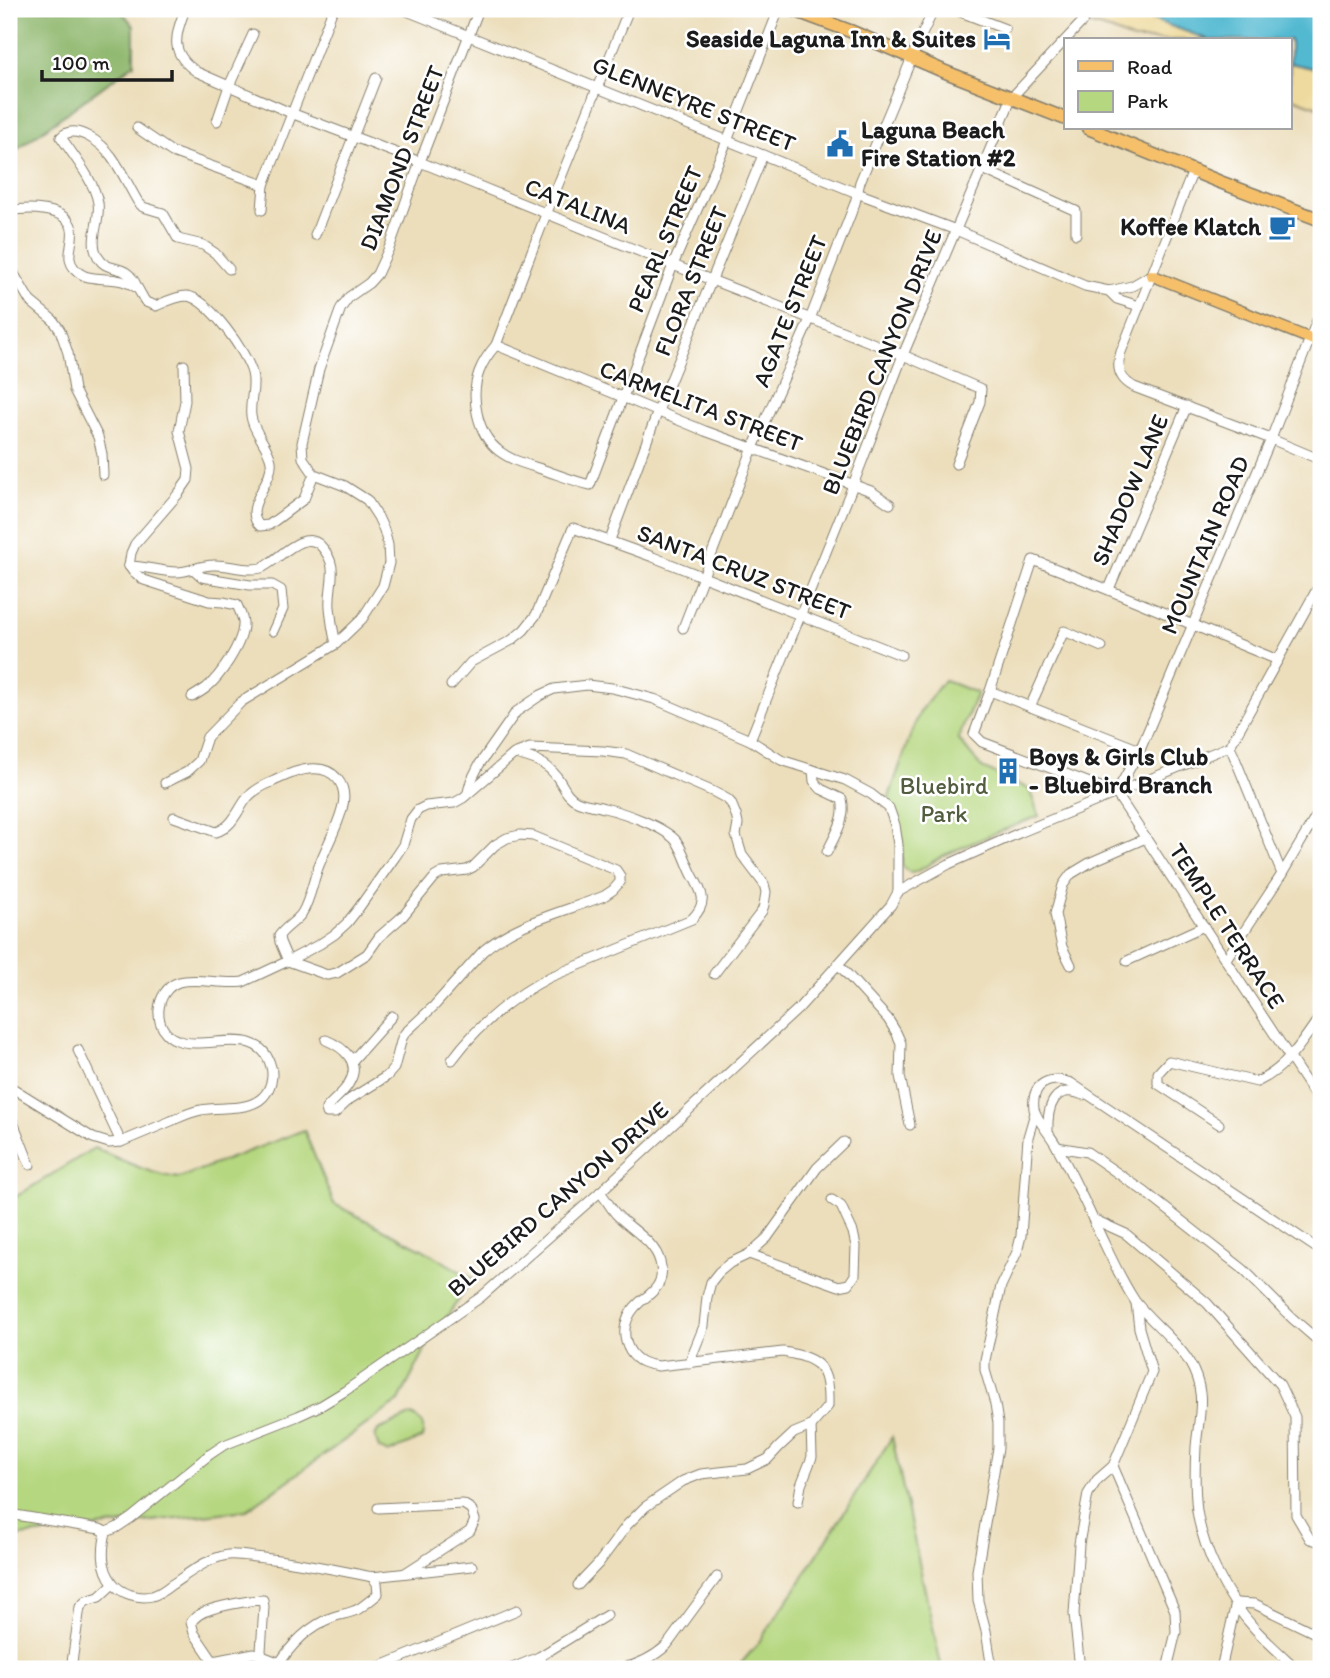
<svg xmlns="http://www.w3.org/2000/svg" width="1330" height="1678" font-family="Itim,sans-serif">
<style>
.green{fill:#b5d77f;stroke:#687a4e;stroke-width:2}
.forest{fill:#90b86e;stroke:#566a45;stroke-width:2}
.sand{fill:#eeda9e;stroke:#857b5d;stroke-width:2}
.water{fill:#53b9d1;stroke:#386a76;stroke-width:2}
.lines{fill:none;stroke-linecap:round;stroke-linejoin:round}
.minor-casing{stroke:#847d6c;stroke-width:11}
.major-casing{stroke:#847d6c;stroke-width:13}
.highway-casing{stroke:#847d6c;stroke-width:15}
.minor{stroke:#fff;stroke-width:9}
.major{stroke:#f6c06b;stroke-width:10}
.highway{stroke:#f6c06b;stroke-width:12}
.labels{text-anchor:middle;stroke-width:5;stroke-linejoin:round;paint-order:stroke}
.poi-label{font-size:24px;font-weight:bold;fill:#1c1c1c;stroke:#fff;text-anchor:end}
.street-label{font-size:24px;fill:#1c1c1c;stroke:#fff}
.park-label{font-size:24px;fill:#525d3f;stroke:#fff}
</style>
<rect width="100%" height="100%" fill="#fff"/>
<filter id="ink" filterUnits="userSpaceOnUse"><feTurbulence type="fractalNoise" baseFrequency=".0143" numOctaves="2"/><feDisplacementMap in="SourceGraphic" scale="14" xChannelSelector="R" yChannelSelector="G"/><feConvolveMatrix kernelMatrix="1 2 1 2 8 2 1 2 1" color-interpolation-filters="sRGB"/></filter>
<filter id="wash" filterUnits="userSpaceOnUse"><feTurbulence type="fractalNoise" baseFrequency=".00686" numOctaves="4" result="noise"/><feDisplacementMap in="SourceGraphic" scale="28" xChannelSelector="R" yChannelSelector="G"/><feGaussianBlur stdDeviation="1.57" result="paint"/><feColorMatrix in="noise" values="0 0 0 0 0 0 0 0 0 0 0 0 0 0 0 0 0 1.4 0 .05"/><feComposite in="paint" operator="in"/></filter>
<g filter="url(#wash)">
<rect width="100%" height="100%" fill="#ecdebb"/>
<g class="green">
<path d="M944 680 977 693 958 739 982 768 1029 789 1039 816C1007 828 976 841 945 855 934 860 923 870 911 873L905 869 902 865V839L898 818 888 800 909 739 920 712Z"/>
<path d="M304 1130 334 1204 422 1249 473 1279 428 1344 399 1401 247 1510 12 1537 9 1551V1201L94 1148C122 1160 149 1174 179 1178Z"/>
<path d="M412 1415C423 1421 425 1427 422 1438L388 1453 379 1448 375 1437 378 1430Z"/>
<path d="M892 1437 941 1665 938 1669H736L756 1646 798 1585Z"/>
</g>
<path class="forest" d="M9 9H120L134 26V64L9 155Z"/>
<g class="sand">
<path d="M1064 9H1123L1210 40H1133L1113 31 1078 21Z"/>
<path d="M1290 63 1321 70V108L1290 97Z"/>
</g>
<path class="water" d="M1123 9H1321V70L1290 63V40H1210Z"/>
</g>
<g filter="url(#ink)">
<g class="lines">
<g class="minor-casing">
<g id="minor">
<path d="M185 9C175 37 169 53 197 72L291 113 420 162 673 265 903 355 981 389 980 402 956 464"/>
<path d="M402 9 857 193 956 230 1085 286 1109 291 1132 286 1151 275"/>
<path d="M629 9 543 222 496 345C489 353 483 361 479 372 470 397 477 434 499 451 512 461 529 465 544 470 559 475 574 481 590 485L673 265 727 141 779 9"/>
<path d="M953 9 1005 29"/>
<path d="M217 121 229 86 253 34"/>
<path d="M137 128 172 152 264 185"/>
<path d="M982 169 1076 211V234"/>
<path d="M1193 171 1121 352C1116 367 1119 379 1134 387L1271 439 1321 460"/>
<path d="M262 210 264 185 333 9"/>
<path d="M9 211C25 208 67 206 72 229 75 243 63 258 76 270 87 282 107 277 122 281 126 282 134 286 137 288 141 292 142 298 146 302 149 304 153 304 156 306 165 302 177 296 187 296 208 298 247 353 252 373 256 387 249 402 251 416 253 432 268 445 271 461 274 482 241 508 260 526L269 525 304 499 314 474"/>
<path d="M315 235 376 78"/>
<path d="M9 259 14 274 30 301 53 320 60 330 68 353 74 390 98 437 102 454 103 475"/>
<path d="M138 289C126 259 109 276 98 257 88 240 101 221 98 203 95 182 73 155 61 137 75 122 103 144 112 157 122 171 129 187 138 202L143 207 163 213 178 239 203 245 215 253 229 269"/>
<path d="M1109 291 1117 299 1139 306"/>
<path d="M496 345 705 431 871 491 890 504"/>
<path d="M610 540 658 411 763 155"/>
<path d="M129 566C145 566 161 572 177 572 189 572 201 565 213 565 229 564 244 572 261 568 276 563 303 527 321 546 341 568 328 583 330 607 331 619 333 632 336 644"/>
<path d="M129 566 134 573 144 580 209 601 223 602 237 605C240 612 244 619 243 626 242 644 220 677 206 688 202 691 197 694 192 697"/>
<path d="M129 566 131 553 135 544 179 493 188 480 189 469 179 431 185 401 184 365"/>
<path d="M193 569 202 577 250 585H272L281 590 283 609 273 631"/>
<path d="M1109 589 1187 406"/>
<path d="M683 628 753 448 810 319 855 203 860 182 918 43 934 9"/>
<path d="M1278 660C1196 627 1115 591 1033 560L990 691 974 734 982 742 1116 793 1321 1105"/>
<path d="M451 685 471 662 512 640 524 630 536 615 573 528 653 557 901 655"/>
<path d="M990 691 1140 750"/>
<path d="M1030 707 1064 631 1102 647"/>
<path d="M750 740 853 485 903 355 1012 97 1083 21"/>
<path d="M1230 746 1282 874"/>
<path d="M813 770 814 781 821 789 842 799C847 818 835 835 827 852"/>
<path d="M165 783 187 772 199 761 207 737 241 702 336 644 362 619 383 586 389 563 388 545 384 530 378 517 367 500 345 486 314 474 303 458 302 443 319 369 341 308 349 297 369 283 377 274 390 246 420 162 479 9"/>
<path d="M1116 793 1140 750 1271 439 1321 310"/>
<path d="M174 817 216 832C233 827 237 811 247 798 254 790 264 785 274 781 285 776 296 770 309 769 334 766 349 785 342 809 337 828 327 845 320 863 313 879 311 898 302 913 296 922 285 927 279 936L280 942 288 961 327 975 337 973 367 954 379 937 403 916 435 877 442 873 467 870 473 867 495 845 507 838 520 835 533 836 616 870 620 876V882L613 890 604 896C564 912 516 922 483 951L434 1006 405 1033 402 1038 394 1068 387 1076 350 1099 335 1113H327L326 1109C333 1100 344 1093 349 1083 362 1062 343 1047 326 1040"/>
<path d="M898 892 949 864 1019 833 1230 746 1321 582"/>
<path d="M1226 959 1282 874 1321 808"/>
<path d="M1127 961 1204 926"/>
<path d="M838 964 888 1019 896 1032 901 1043 900 1076 910 1125"/>
<path d="M1071 965 1062 947 1055 914 1063 885 1071 874 1091 862 1146 838"/>
<path d="M78 1050 121 1142"/>
<path d="M452 1060C477 1026 512 997 550 977L692 919C708 902 703 894 693 876 687 865 684 852 677 842 666 827 622 812 604 808 595 805 586 805 577 801 566 796 564 786 557 777 546 762 532 758 515 754"/>
<path d="M352 1061 392 1016"/>
<path d="M9 1086 93 1138 109 1143 121 1142C138 1135 154 1128 171 1121 180 1117 190 1112 201 1110 219 1106 248 1112 263 1097 270 1090 274 1077 271 1067 260 1022 207 1052 177 1040 151 1031 154 990 179 982 197 977 223 985 243 982L288 961 320 944 335 934 347 923 358 909 395 857 403 845 411 819 418 810 426 806 454 803 463 798 514 754 530 748 603 751 626 754 714 792 727 799 731 803 736 815 738 824 736 835 742 855 764 884 766 892 764 905 762 911 714 974"/>
<path d="M9 1112 30 1165"/>
<path d="M1219 1124 1158 1084V1073L1169 1061 1257 1082C1287 1068 1303 1041 1321 1015"/>
<path d="M1048 1131C1047 1107 1054 1083 1083 1095"/>
<path d="M1057 1147 1087 1152 1145 1192 1243 1269 1292 1318 1321 1343"/>
<path d="M1093 1219 1126 1234 1207 1303 1280 1385 1295 1417 1296 1515 1310 1539 1321 1542"/>
<path d="M749 1254 839 1286 849 1284 855 1275 856 1246 853 1232 841 1206 832 1200"/>
<path d="M689 1363 704 1326 707 1297 711 1282 719 1272 730 1263 749 1254 767 1238 817 1168 844 1142"/>
<path d="M1113 1466 1175 1611 1176 1632 1167 1669"/>
<path d="M798 1502 801 1485 812 1457 811 1426"/>
<path d="M378 1508 463 1504 471 1509 475 1520 470 1531 405 1573"/>
<path d="M9 1514 100 1529 106 1532"/>
<path d="M106 1532 116 1528 131 1518 209 1455 224 1445 298 1416 322 1405 345 1391 481 1297 600 1192 798 1009 891 905 898 892V845L895 825 889 808 871 794 845 780 781 760 750 740 654 699 612 688 587 685 554 689 541 695 516 712 479 765 471 781 468 792"/>
<path d="M106 1532C102 1550 101 1568 113 1583 121 1594 139 1599 152 1596 159 1594 166 1589 171 1585 188 1574 207 1558 228 1555 236 1554 247 1556 255 1557 295 1561 333 1569 372 1577L377 1583 378 1594C372 1599 366 1604 360 1608 353 1613 342 1614 333 1617 307 1627 290 1645 276 1669"/>
<path d="M372 1577 472 1566"/>
<path d="M578 1585 598 1564 627 1525 645 1507 683 1481 701 1474 747 1469 768 1459 779 1447 794 1433 811 1426 828 1406C829 1368 821 1358 783 1352L658 1366C646 1364 637 1362 630 1351 620 1334 625 1315 640 1302 647 1296 655 1292 659 1283 662 1277 662 1269 660 1262 655 1241 630 1229 616 1214 610 1207 606 1199 600 1192"/>
<path d="M539 1657 544 1669"/>
<path d="M213 1661 194 1633 191 1622C194 1619 196 1616 200 1614 211 1607 250 1600 263 1600L264 1607 261 1651 262 1656"/>
<path d="M71 1669 80 1607 86 1601 99 1597 113 1584"/>
<path d="M206 1669 213 1661 254 1653 280 1663"/>
<path d="M374 1669 517 1610"/>
<path d="M510 1669 539 1657 607 1615"/>
<path d="M619 1669C638 1665 653 1658 667 1645L717 1577"/>
<path d="M992 1669 986 1631 978 1601 977 1571 998 1448V1423L995 1404 985 1370V1360L1001 1286 1017 1252 1021 1236 1028 1137 1035 1113"/>
<path d="M1080 1669 1074 1614 1079 1544 1088 1494 1097 1480 1113 1466 1152 1372 1139 1328 1136 1303"/>
<path d="M1221 1669 1236 1603 1255 1604 1321 1636"/>
<path d="M1297 1669C1283 1656 1268 1643 1255 1629 1228 1600 1203 1551 1197 1511 1195 1494 1195 1465 1196 1447 1199 1413 1208 1393 1188 1360 1173 1337 1151 1322 1135 1301 1123 1283 1114 1264 1105 1245 1089 1211 1074 1177 1056 1145 1050 1134 1036 1119 1034 1109 1031 1083 1050 1075 1071 1083L1321 1251"/>
</g>
</g>
<g class="major-casing">
<path id="major" d="M1151 275 1321 343"/>
</g>
<g class="highway-casing">
<g id="highway">
<path d="M791 9 850 31 941 70"/>
<path d="M943 71 1066 119"/>
<path d="M1088 128 1220 182 1321 220"/>
</g>
</g>
<use href="#minor" class="minor"/>
<use href="#major" class="major"/>
<use href="#highway" class="highway"/>
</g>
</g>
<defs>
<g id="hotel-bare" transform="scale(2.1)"><path d="M-6-4.5h1.5V1H6V5H4.5V3h-9V5H-6ZM-4 0a1.8 1.8 0 1 1 3.6 0ZM.5 0V-2.5h3Q6-2.5 6 0Z" fill="#1f6fb2" stroke="#fff" stroke-width="2.5" paint-order="stroke"/></g>
<g id="civic-bare" transform="scale(2.1)"><path d="M-.6-6.5H3V-4.5H.6V-3L4-1V1h2V6H-6V1h2V-1L-.6-3ZM-1.2 2.5V6h2.4V2.5Z" fill="#1f6fb2" stroke="#fff" stroke-width="2.5" paint-order="stroke"/></g>
<g id="cafe-bare" transform="scale(2.1)"><path d="M-5.5-4.5H6V0H3Q3 3.5 0 3.5H-2.5Q-5.5 3.5-5.5 0ZM3-3.2v2h1.7v-2ZM-6 4.5H4V6H-6Z" fill="#1f6fb2" stroke="#fff" stroke-width="2.5" paint-order="stroke"/></g>
<g id="building-bare" transform="scale(2.1)"><path d="M-4-6H4V6H1V3H-1V6H-4ZM-2.5-4.3h1.7v1.8h-1.7ZM.8-4.3h1.7v1.8H.8ZM-2.5-1h1.7V.8h-1.7ZM.8-1h1.7V.8H.8Z" fill="#1f6fb2" stroke="#fff" stroke-width="2.5" paint-order="stroke"/></g>
</defs>
<g fill-rule="evenodd">
<use href="#hotel-bare" x="997" y="39"/>
<use href="#civic-bare" x="840" y="144"/>
<use href="#cafe-bare" x="1282" y="227"/>
<use href="#building-bare" x="1008" y="771"/>
</g>
<g class="labels">
<g class="poi-label">
<text x="976" y="47">Seaside Laguna Inn &amp; Suites</text>
<text x="861" y="138" text-anchor="start">Laguna Beach<tspan x="861" dy="28">Fire Station #2</tspan></text>
<text x="1261" y="235">Koffee Klatch</text>
<text x="1029" y="765" text-anchor="start">Boys &amp; Girls Club<tspan x="1029" dy="28">- Bluebird Branch</tspan></text>
</g>
<g class="street-label">
<text transform="translate(694 104) rotate(22)" y="8">GLENNEYRE STREET</text>
<text transform="translate(402 158) rotate(-69)" y="8">DIAMOND STREET</text>
<text transform="translate(578 206) rotate(22)" y="8">CATALINA</text>
<text transform="translate(665 239) rotate(-67)" y="8">PEARL STREET</text>
<text transform="translate(691 281) rotate(-68)" y="8">FLORA STREET</text>
<text transform="translate(790 311) rotate(-68)" y="8">AGATE STREET</text>
<text transform="translate(882 362) rotate(-68)" y="8">BLUEBIRD CANYON DRIVE</text>
<text transform="translate(701 406) rotate(21)" y="8">CARMELITA STREET</text>
<text transform="translate(1130 490) rotate(-67)" y="8">SHADOW LANE</text>
<text transform="translate(1205 545) rotate(-67)" y="8">MOUNTAIN ROAD</text>
<text transform="translate(744 572) rotate(21)" y="8">SANTA CRUZ STREET</text>
<text transform="translate(1227 926) rotate(57)" y="8">TEMPLE TERRACE</text>
<text transform="translate(558 1199) rotate(-41)" y="8">BLUEBIRD CANYON DRIVE</text>
</g>
<g class="park-label">
<text x="944" y="794">Bluebird<tspan x="944" dy="28">Park</tspan></text>
</g>
</g>
<rect width="1330" height="1678" fill="none" stroke="#fff" stroke-width="35"/>
<rect x="1064" y="38" width="228" height="91" fill="#ffffff" stroke="#a4a4a4" stroke-width="2"/>
<rect x="1078" y="61" width="35" height="10" fill="#f6c06b" stroke="#a4a4a4" stroke-width="2"/>
<text x="1127" y="74" font-size="21" fill="#1c1c1c">Road</text>
<rect x="1078" y="91" width="35" height="21" fill="#b5d77f" stroke="#a4a4a4" stroke-width="2"/>
<text x="1127" y="108" font-size="21" fill="#1c1c1c">Park</text>
<path d="M42 70v10h130v-10" fill="none" stroke="#1c1c1c" stroke-width="3.5"/>
<text x="52" y="70" font-size="21" fill="#1c1c1c" stroke="#ffffff" stroke-width="5" paint-order="stroke">100 m</text>
</svg>
